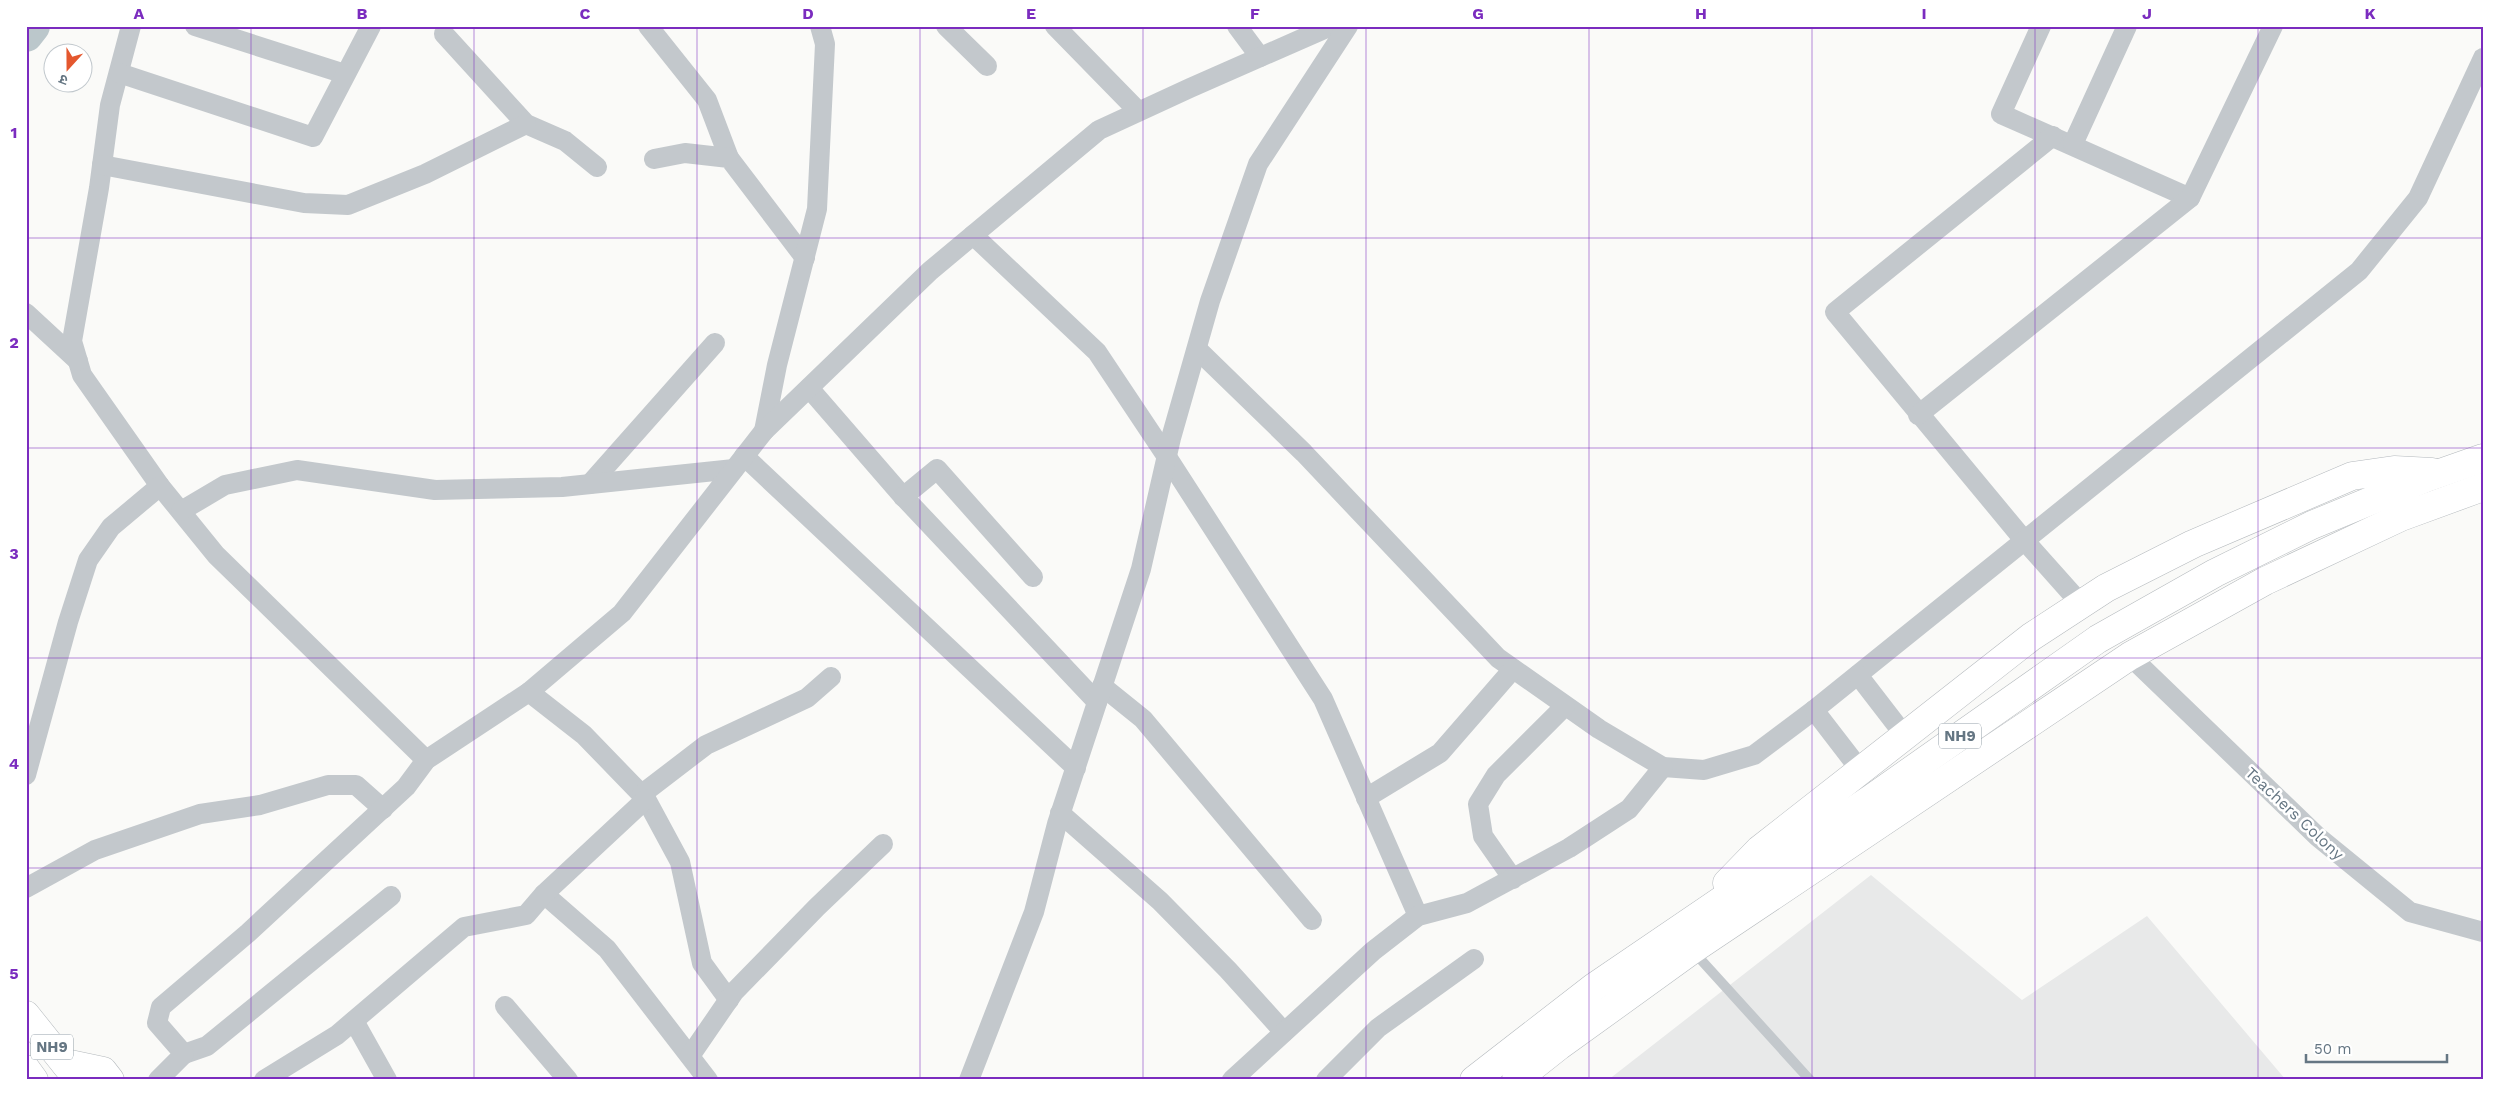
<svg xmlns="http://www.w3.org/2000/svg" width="2509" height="1106" font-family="'Work Sans','Noto Sans Devanagari',sans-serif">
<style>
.built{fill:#e8e9e9}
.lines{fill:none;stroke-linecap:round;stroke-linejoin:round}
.river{stroke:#bbc7cb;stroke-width:34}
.trunk-casing{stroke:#b4b9bd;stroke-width:29}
.service{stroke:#c3c8cc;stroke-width:10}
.minor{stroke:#c3c8cc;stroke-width:20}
.trunk{stroke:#fff;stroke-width:28}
.grid{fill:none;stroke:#7b2cbf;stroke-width:1;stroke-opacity:0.55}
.labels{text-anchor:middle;stroke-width:5;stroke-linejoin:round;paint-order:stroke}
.shield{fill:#fff;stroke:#939fa8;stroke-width:1}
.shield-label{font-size:15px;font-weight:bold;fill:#657683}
.street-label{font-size:16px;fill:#657683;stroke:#fff}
.neatline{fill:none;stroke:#7b2cbf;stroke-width:2}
.grid-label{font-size:16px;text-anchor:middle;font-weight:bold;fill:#7b2cbf}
</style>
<rect width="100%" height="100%" fill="#fafaf8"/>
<path class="built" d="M1871 875 2022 1000 2147 916 2286 1080H1608Z"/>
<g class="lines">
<path class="river" d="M26 35 33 26"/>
<g class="trunk-casing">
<g id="trunk">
<path d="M1727 883 1759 850 2031 637 2106 588 2193 544 2352 476 2394 470 2432 472"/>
<path d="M26 1015 78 1080"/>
<path d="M65 1063 103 1071 110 1080"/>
<path d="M26 1069 34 1080"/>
<path d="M1474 1080 1594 987 1872 798 2098 639 2215 573 2312 525 2426 478 2483 458"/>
<path d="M1516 1080 1559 1046 1692 950 2130 656 2265 581 2401 517 2483 487"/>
</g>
</g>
<path class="service" d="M1693 951 1810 1080"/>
<g class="minor">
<path d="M131 26 110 105 99 188 72 341 82 375 160 486 216 555 426 760"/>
<path d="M195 26 345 74"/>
<path d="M648 26 707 100 729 158"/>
<path d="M946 26 987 66"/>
<path d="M1055 26 1138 111"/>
<path d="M1237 26 1260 57"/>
<path d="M2041 26 2001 114 2190 198"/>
<path d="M444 34 526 124 565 141 597 167"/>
<path d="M119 73 313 137 371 26"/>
<path d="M2053 136 1835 312 2024 540 2081 604"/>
<path d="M2073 144 2127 26"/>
<path d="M654 159 685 153 729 158 805 258"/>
<path d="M102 165 304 203 348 205 425 174 526 124"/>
<path d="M973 235 1097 352 1167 457 1323 699 1418 916"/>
<path d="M26 313 78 361"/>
<path d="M1197 349 1304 453 1498 658 1599 729 1663 767 1704 770 1754 755 1814 710 2359 271 2418 198 2483 58"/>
<path d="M809 388 900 493 1097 702"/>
<path d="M1918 415 2190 198 2273 26"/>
<path d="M764 431 777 365 817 209 825 44 820 26"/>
<path d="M744 456 1076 768"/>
<path d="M590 484 715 343"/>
<path d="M903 497 937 469 1033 577"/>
<path d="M181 511 225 485 297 470 435 490 562 487 734 469"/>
<path d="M2130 656 2318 837 2410 912 2483 932"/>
<path d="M1858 675 1905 736"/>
<path d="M1102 686 1143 719 1312 920"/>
<path d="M529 692 584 735 646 799 680 862 702 963 729 1000"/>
<path d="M1814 710 1861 771"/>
<path d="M26 775 68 622 88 560 111 527 160 486"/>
<path d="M642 794 706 745 807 698 831 677"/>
<path d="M1366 798 1440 753 1513 669"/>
<path d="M1060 813 1160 901 1228 970 1284 1032"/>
<path d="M1513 879 1483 836 1478 804 1496 775 1565 706"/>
<path d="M26 888 95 850 200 814 260 805 328 785H356L383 809"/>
<path d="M544 894 607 949 708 1080"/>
<path d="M505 1006 568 1080"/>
<path d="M354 1021 387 1080"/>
<path d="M184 1054 207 1046 391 896"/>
<path d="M690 1056 734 992 817 907 883 844"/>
<path d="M158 1080 184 1054 157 1023 161 1007 248 933 406 787 426 760 529 692 622 613 764 431 930 271 1099 130 1190 88 1331 26"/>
<path d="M264 1080 337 1035 464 927 526 915 544 894 646 799"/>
<path d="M969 1080 1034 912 1057 824 1141 569 1171 438 1210 301 1258 164 1348 26"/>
<path d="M1232 1080 1373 951 1418 916 1467 903 1569 848 1629 809 1663 767"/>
<path d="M1326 1080 1378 1028 1474 959"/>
</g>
<use href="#trunk" class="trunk"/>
</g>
<path class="grid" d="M251 26V1080M474 26V1080M697 26V1080M920 26V1080M1143 26V1080M1366 26V1080M1589 26V1080M1812 26V1080M2035 26V1080M2258 26V1080M26 238H2483M26 448H2483M26 658H2483M26 868H2483"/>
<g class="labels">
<g class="shield">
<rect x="1939" y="723.5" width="42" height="25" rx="4"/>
<rect x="31" y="1034.5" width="42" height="25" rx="4"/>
</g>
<g class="shield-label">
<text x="1960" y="741">NH9</text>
<text x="52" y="1052">NH9</text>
</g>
<g class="street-label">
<text transform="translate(2295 813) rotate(43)" y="6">Teachers Colony</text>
</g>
</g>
<rect width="2509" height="1106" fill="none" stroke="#ffffff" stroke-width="55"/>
<g transform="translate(68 68) rotate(201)"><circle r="24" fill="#ffffff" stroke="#c1c8cd"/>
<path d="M0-4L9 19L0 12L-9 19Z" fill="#e4572e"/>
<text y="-8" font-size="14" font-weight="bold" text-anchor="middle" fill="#657683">उ</text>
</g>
<path d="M2306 1054v8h141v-8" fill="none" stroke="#657683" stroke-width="2.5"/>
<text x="2314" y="1054" font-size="15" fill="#657683" stroke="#ffffff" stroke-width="4" paint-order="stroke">50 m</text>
<rect x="28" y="28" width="2454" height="1050" class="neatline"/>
<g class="grid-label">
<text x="139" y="19">A</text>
<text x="362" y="19">B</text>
<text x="585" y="19">C</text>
<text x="808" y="19">D</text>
<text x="1031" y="19">E</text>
<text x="1255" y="19">F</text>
<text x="1478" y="19">G</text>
<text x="1701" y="19">H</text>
<text x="1924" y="19">I</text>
<text x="2147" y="19">J</text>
<text x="2370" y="19">K</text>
<text x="14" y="138">1</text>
<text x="14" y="348">2</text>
<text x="14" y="559">3</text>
<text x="14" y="769">4</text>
<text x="14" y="979">5</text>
</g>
</svg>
